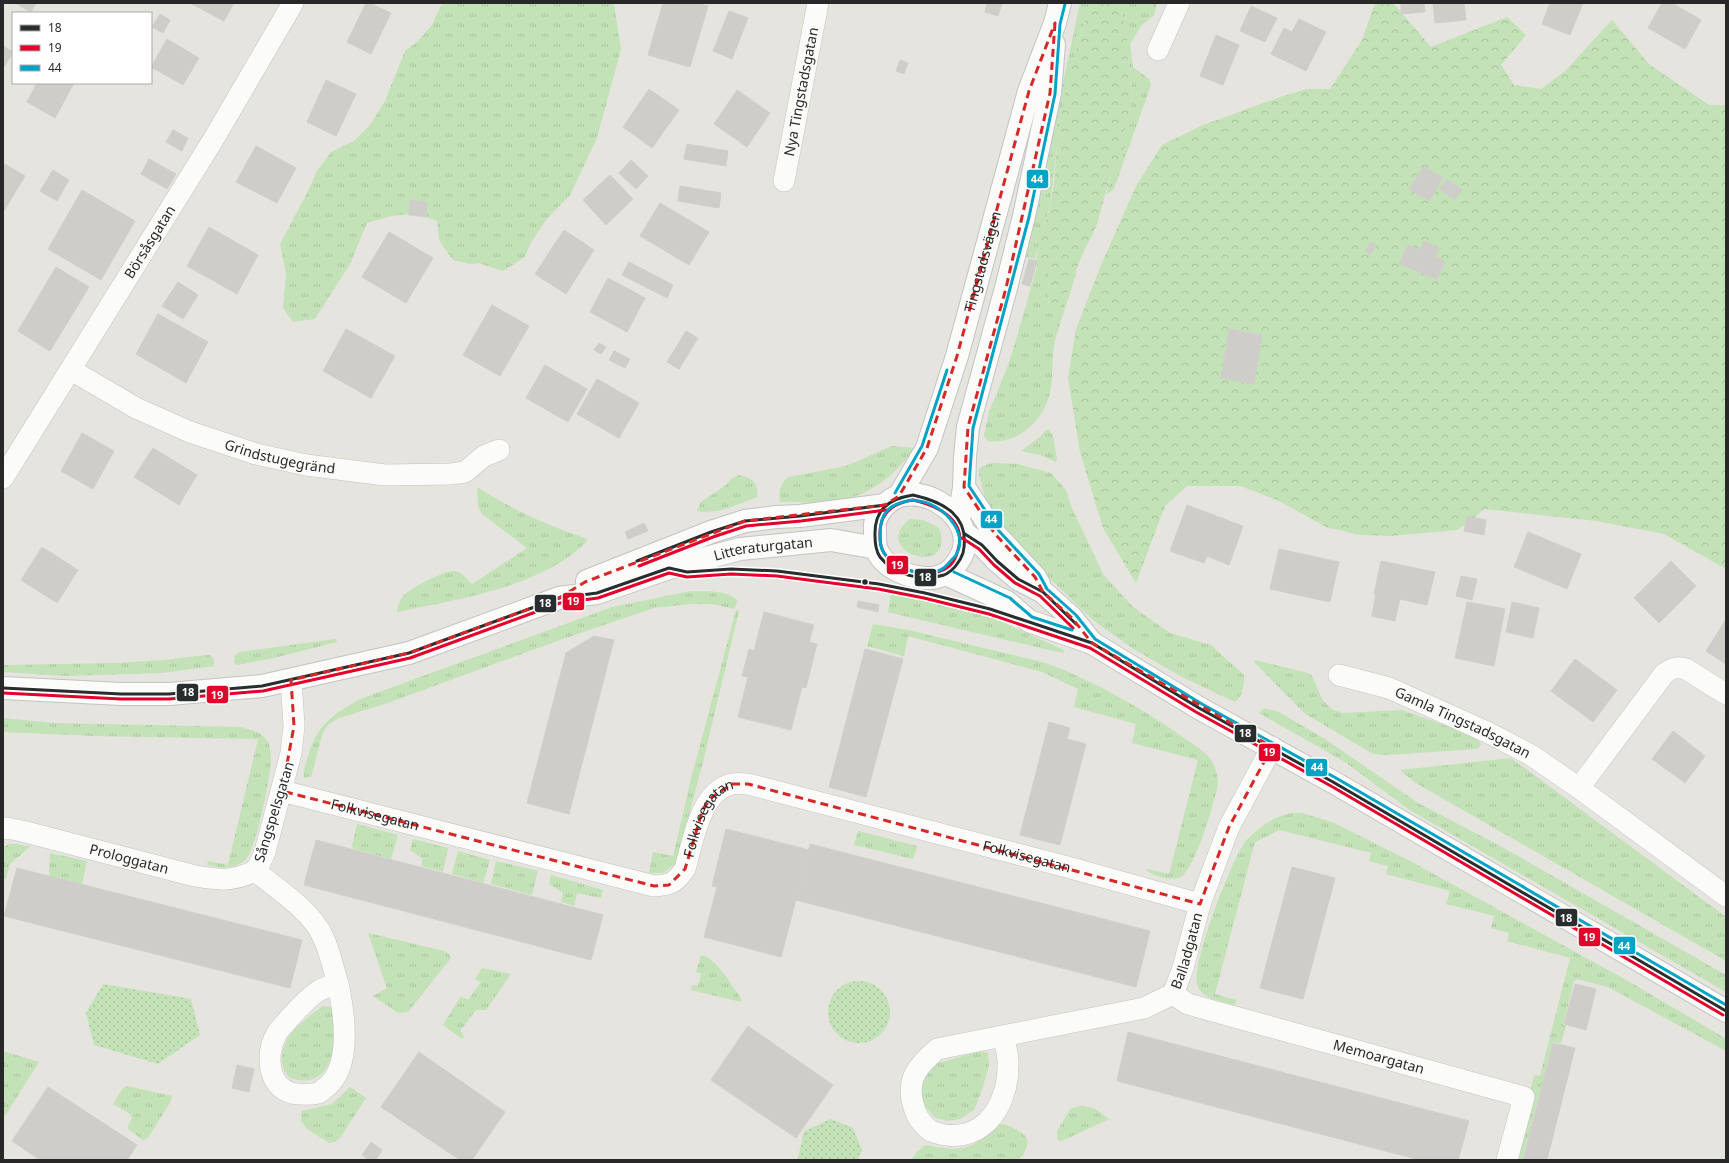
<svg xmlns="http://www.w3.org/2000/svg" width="1729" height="1163" font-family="'Noto Sans',sans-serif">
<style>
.grass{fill:url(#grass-tufts)}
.forest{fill:url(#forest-crowns)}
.park{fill:url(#park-dots)}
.building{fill:#cfcdc9;stroke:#d1cfca}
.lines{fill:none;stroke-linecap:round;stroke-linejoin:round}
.street-casing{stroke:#c4c3c3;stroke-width:22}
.secondary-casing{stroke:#c4c3c3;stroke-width:24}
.street{stroke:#fbfbfa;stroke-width:21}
.secondary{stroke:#fbfbfa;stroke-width:22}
.bus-1-casing{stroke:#fff;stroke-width:6}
.bus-2-casing{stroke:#fff;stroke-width:6}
.bus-3-casing{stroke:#fff;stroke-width:6}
.bus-1{stroke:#282d2d;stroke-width:3}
.bus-2{stroke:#e4002b;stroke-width:3}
.bus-3{stroke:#02a3c6;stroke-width:3}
.marked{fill:none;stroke:#d62828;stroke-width:3;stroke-dasharray:8 5;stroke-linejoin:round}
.bus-dot{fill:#282828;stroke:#fff;stroke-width:1.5}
.labels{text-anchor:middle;stroke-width:3;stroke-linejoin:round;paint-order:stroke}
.street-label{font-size:14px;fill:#282828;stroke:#fff}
.line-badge{stroke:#fff;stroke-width:1.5}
.badge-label{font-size:11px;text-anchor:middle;font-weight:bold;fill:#fff}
</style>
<defs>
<pattern id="grass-tufts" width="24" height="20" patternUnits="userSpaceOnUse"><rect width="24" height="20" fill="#c3e2b7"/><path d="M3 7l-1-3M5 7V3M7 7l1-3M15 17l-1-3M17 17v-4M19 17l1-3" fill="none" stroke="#a8c29d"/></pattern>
<pattern id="forest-crowns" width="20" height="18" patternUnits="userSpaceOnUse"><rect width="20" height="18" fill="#c3e2b7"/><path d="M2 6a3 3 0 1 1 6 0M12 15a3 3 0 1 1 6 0" fill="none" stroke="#a8c29d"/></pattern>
<pattern id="park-dots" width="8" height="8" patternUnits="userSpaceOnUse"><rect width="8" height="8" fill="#c3e2b7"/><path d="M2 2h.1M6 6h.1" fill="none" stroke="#a8c29d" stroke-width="1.8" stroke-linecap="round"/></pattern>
</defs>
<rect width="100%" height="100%" fill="#e6e4de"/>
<g class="grass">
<path d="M442 3H614L621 49 597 138 570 195 546 220 530 244 525 257 503 271 478 263 471 264 453 260 442 245 439 239 437 221C411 209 393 215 367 223L350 264 315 319 293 322 283 308 286 274 280 244 308 191 317 171 331 152 354 141 370 125 385 101 405 51 417 42 432 25Z"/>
<path d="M1080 3H1091L1079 40 1063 109 1059 129 1050 206 1036 255V259L1026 257Z"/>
<path d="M1122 3H1157L1154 15 1141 26 1130 44 1133 67 1149 79 1151 85 1114 189 1106 195 1112 171 1122 156 1126 145 1125 131 1133 93 1127 54V36L1122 11Z"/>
<path d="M1037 266 1045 269 1048 276 1049 312 1069 285 1077 269C1071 293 1062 316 1055 340 1051 357 1054 375 1050 392 1045 420 1017 445 988 441L984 436 989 412 1007 368 1016 340Z"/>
<path d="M1049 429 1053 436 1057 459 1056 462 1040 455 1021 451 1041 436 1046 430Z"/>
<path d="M892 446 914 448C893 480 861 501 823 503 808 503 794 501 780 502 778 491 780 483 789 477L846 466Z"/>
<path d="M992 463 1017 464 1051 473 1066 490 1071 506 1103 574 1133 607 1170 633 1211 645 1244 675C1244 685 1243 696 1235 702L1182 677 1132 648 1094 621 1014 544 987 507 978 470 983 466Z"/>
<path d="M740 475C752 478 759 484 757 497 738 504 718 515 697 511L701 502 726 485 732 478Z"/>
<path d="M477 487C511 509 548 526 585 538L588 540C544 587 458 599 397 612 397 606 400 600 404 595 411 588 445 570 455 571 463 572 466 579 472 584L527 548 482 514 478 506Z"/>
<path d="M910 519 923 520 938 527C942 533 942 538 941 545 935 572 873 548 910 519Z"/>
<path d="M692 591C707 592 727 589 738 601L734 609 713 604H691L654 608 560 640 385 704 339 718 329 724 323 732 311 777 304 778C303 770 306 763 308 756 317 725 333 714 360 699L612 607Z"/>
<path d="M891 593 953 605 995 619 1064 650V652L1062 653 891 613 888 612Z"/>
<path d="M736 610 739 611 702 766 676 863 663 873H649L653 852 673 856 691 779Z"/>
<path d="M873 624 908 630 1046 663C1094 681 1138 706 1180 735 1191 743 1208 752 1214 765 1216 769 1218 778 1218 783 1215 801 1196 866 1182 876 1173 882 1156 877 1147 871V869L1169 874 1198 760 1132 743 1136 724 1074 707 1078 689 1042 672 908 636 904 656 867 646Z"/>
<path d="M336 639 337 642 274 658 237 665 234 663 235 656 239 652Z"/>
<path d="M205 655H209L214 659V666L162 673 65 676 3 672V665L116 663 165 660Z"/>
<path d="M1255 660 1308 673 1312 676 1323 701 1333 710 1343 713 1402 710 1467 733 1480 742 1481 745 1477 749 1387 755 1373 754 1304 713 1254 662Z"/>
<path d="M1264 708 1279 712 1325 739 1418 803 1504 848 1726 975V992L1408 809 1345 762 1259 713Z"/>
<path d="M3 718 53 723 241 727C251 730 263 732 269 744 270 747 271 755 271 759 271 775 256 851 245 860 233 870 221 868 207 865L208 861 228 865 258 739 94 736 3 732Z"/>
<path d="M1511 758 1726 917V961L1414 782 1400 770Z"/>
<path d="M1291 813H1302L1332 822 1410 861 1628 981 1713 1031 1726 1039V1051L1608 987 1577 979 1574 981 1563 1025 1566 1026 1561 1043 1553 1042 1522 1160H1512L1534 1075 1540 1076 1570 958 1507 941 1509 933 1491 928 1494 916 1446 904 1450 891 1386 874 1388 866 1369 861 1371 853 1279 830 1255 842 1215 994 1236 1000 1235 1005C1222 1001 1205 1000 1198 987 1188 971 1232 859 1245 842 1252 834 1264 824 1274 819 1279 816 1285 815 1291 813Z"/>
<path d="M357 824 398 835 391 859 354 849 352 846Z"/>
<path d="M858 831 917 846 913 859 854 845Z"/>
<path d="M413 839 448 848 443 872 421 866 423 859 410 850Z"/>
<path d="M10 844H18L30 847 10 864 6 879H3V847Z"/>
<path d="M458 851 490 860 483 883 452 874Z"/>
<path d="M50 853 87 861 82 884 49 876Z"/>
<path d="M496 861 538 871 532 895 491 884Z"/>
<path d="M551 875 603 890 601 898 577 893 574 906 561 902 563 893 549 884Z"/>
<path d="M368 933 444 951 448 953 451 958 408 1012 398 1013 373 996 387 988Z"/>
<path d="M701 955C716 957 732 987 741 998V1002L691 990 692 985 698 986 701 974 696 972Z"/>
<path d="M482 968 511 974 486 1010H476L460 1031 464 1036 462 1039 443 1025 461 996 468 1000 481 982 475 979Z"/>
<path d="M323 1006 333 1007C334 1026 337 1047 328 1065 322 1077 311 1082 298 1080 294 1079 289 1079 287 1075 278 1063 282 1046 290 1035 298 1024 312 1014 323 1006Z"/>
<path d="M3 1051 39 1062 3 1119Z"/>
<path d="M980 1051 988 1053 989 1065 982 1090 974 1110 960 1119 947 1121 934 1117 925 1106 920 1092 921 1084 935 1064Z"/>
<path d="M127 1086 172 1096 171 1101 148 1138 143 1140 128 1129V1126L132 1118 130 1114 113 1104 123 1088Z"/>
<path d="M350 1087 366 1098 340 1138 335 1142 329 1143 307 1129 301 1121 302 1111 332 1104Z"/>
<path d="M1081 1106 1094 1108 1109 1119 1060 1142 1057 1138V1131L1071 1108Z"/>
<path d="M999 1124C1005 1124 1010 1126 1015 1129 1033 1137 1029 1146 1019 1160H911L917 1152 925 1145C961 1152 972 1151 999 1124Z"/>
</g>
<g class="forest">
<path d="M1091 3H1122V11L1127 36V54L1133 93 1125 131 1126 145 1122 156 1112 171 1096 227 1083 253 1061 306 1049 312 1048 276 1045 269 1037 266C1035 245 1046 226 1050 206 1056 182 1055 156 1059 130 1066 87 1077 44 1091 3Z"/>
<path d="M1375 3H1393L1431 47 1507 17 1526 35 1501 65 1514 85 1541 89 1565 71 1612 20 1649 64 1709 105H1726V569L1664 534 1596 521 1485 509 1457 530 1391 536 1360 535 1326 527 1277 500 1240 486H1187L1165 506 1136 583 1103 528 1080 452 1068 378 1076 329 1101 265 1136 186 1162 145 1203 125 1283 96 1307 89H1330L1362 40Z"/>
</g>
<g class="park">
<circle cx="859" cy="1012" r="31"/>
<path d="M103 984 191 999 200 1035 158 1064 94 1045 86 1013Z"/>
<path d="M831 1119 853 1128 862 1150 858 1160H799L798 1158 804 1131Z"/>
</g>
<g class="building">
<path d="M15 3H36L31 12Z"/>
<path d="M190 3H234L224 21Z"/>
<path d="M366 3H370L391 13 371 54 347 42Z"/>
<path d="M663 3H696L708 6 690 67 648 55Z"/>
<path d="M987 3H1002L998 16 985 12Z"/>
<path d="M1401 3H1424L1425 12 1401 14Z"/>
<path d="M1433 3H1464L1466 20 1435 23Z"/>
<path d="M1550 3H1583L1570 35 1542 24Z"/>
<path d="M1662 3H1672L1701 20 1685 49 1648 28Z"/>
<path d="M1251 6 1277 18 1265 42 1240 31Z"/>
<path d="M729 11 748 18 732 59 713 51Z"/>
<path d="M160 14 170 20 163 33 152 27Z"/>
<path d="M1299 19 1326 32 1306 71 1271 54 1284 28 1292 32Z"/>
<path d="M1216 35 1239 45 1223 85 1200 76Z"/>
<path d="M167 39 199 58 183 85 151 67Z"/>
<path d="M3 46 13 52 3 69Z"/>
<path d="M900 60 908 63 904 74 896 71Z"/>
<path d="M326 80 356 94 336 136 307 122Z"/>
<path d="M37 83H74L55 118 27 102Z"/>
<path d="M649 89 679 110 652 148 623 127Z"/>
<path d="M737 90 770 113 747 147 714 124Z"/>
<path d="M173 130 188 138 182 151 166 142Z"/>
<path d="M687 144 728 151 726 166 684 159Z"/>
<path d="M256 146 296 168 277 203 236 182Z"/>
<path d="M149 159 176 174 167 189 141 174Z"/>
<path d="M631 160 648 176 636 189 619 173Z"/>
<path d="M3 163 25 176 4 211H3Z"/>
<path d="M1424 166 1443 178 1429 201 1409 189Z"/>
<path d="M53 170 69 180 57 201 40 191Z"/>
<path d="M610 175 633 199 606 225 583 200Z"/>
<path d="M1447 179 1462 190 1455 200 1439 189Z"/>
<path d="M680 186 721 193 719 208 678 201Z"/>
<path d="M82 190 135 221 101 280 48 249Z"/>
<path d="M410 200 427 202 426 217 409 215Z"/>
<path d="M660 203 709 232 689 265 640 236Z"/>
<path d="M209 227 258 255 237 294 187 266Z"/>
<path d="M564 230 594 250 566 294 535 274Z"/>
<path d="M389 232 433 258 406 303 362 277Z"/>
<path d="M1424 241 1439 248 1435 257 1445 261 1437 280 1399 263 1408 245 1420 250Z"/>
<path d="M1371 242 1376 245 1370 255 1365 251Z"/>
<path d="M1029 259 1037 261 1030 286 1022 284Z"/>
<path d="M629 262 673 285 667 298 622 275Z"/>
<path d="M56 267 89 287 50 351 18 331Z"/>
<path d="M608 278 645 298 627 332 590 312Z"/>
<path d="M178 282 198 295 183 319 162 306Z"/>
<path d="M492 305 529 326 500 376 463 355Z"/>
<path d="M158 314 208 342 186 383 136 354Z"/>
<path d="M346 329 395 356 371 398 323 371Z"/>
<path d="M1229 329 1262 335 1254 384 1221 378Z"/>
<path d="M686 331 698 338 679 369 667 362Z"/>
<path d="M599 343 606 347 601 354 594 350Z"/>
<path d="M614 351 630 359 625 368 609 360Z"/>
<path d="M545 365 587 389 568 422 526 398Z"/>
<path d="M597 379 639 403 619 438 577 414Z"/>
<path d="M82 433 114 451 93 489 61 471Z"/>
<path d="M153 448 197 475 179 505 134 477Z"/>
<path d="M1187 505 1243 526 1229 565 1207 556 1204 563 1170 551Z"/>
<path d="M1467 516 1486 520 1484 535 1464 531Z"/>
<path d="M644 523 648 531 628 539 625 532Z"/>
<path d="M1528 532 1581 554 1567 589 1514 567Z"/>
<path d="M42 547 78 570 57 603 21 580Z"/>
<path d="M1279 549 1339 562 1330 602 1270 589Z"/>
<path d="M1381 561 1435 572 1427 605 1400 599 1395 621 1372 616 1376 594H1374Z"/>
<path d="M1671 561 1696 586 1659 623 1634 598Z"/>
<path d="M1461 576 1477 579 1472 600 1456 596Z"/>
<path d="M858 601 879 605 878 612 857 607Z"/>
<path d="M1467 602 1505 609 1494 666 1455 658Z"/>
<path d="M1512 602 1539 608 1533 638 1506 632Z"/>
<path d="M764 612 814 625 809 642 817 644 806 688 802 687 791 730 738 717 748 677 742 676 749 649 754 651Z"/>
<path d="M1726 619V664L1706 651Z"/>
<path d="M594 636 614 640 569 814 527 803 566 653Z"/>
<path d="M865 649 903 659 866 797 829 787Z"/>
<path d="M1575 659 1617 690 1593 722 1551 691Z"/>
<path d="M1049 722 1070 728 1067 739 1086 744 1060 845 1020 835Z"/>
<path d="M1673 731 1705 756 1685 783 1652 759Z"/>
<path d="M726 829 809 850 781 957 704 937 717 887 712 886Z"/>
<path d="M316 840 603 915 591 960 304 885Z"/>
<path d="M810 844 1150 931 1136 987 796 900Z"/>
<path d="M1292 867 1335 878 1303 999 1260 988Z"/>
<path d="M17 868 302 940 290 988 4 916Z"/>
<path d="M1575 984 1596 989 1586 1030 1564 1024Z"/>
<path d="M748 1026 833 1085 796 1138 711 1080Z"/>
<path d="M1128 1032 1469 1121 1458 1160H1420L1117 1081Z"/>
<path d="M1553 1043 1575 1048 1547 1160H1523Z"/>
<path d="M419 1052 505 1112 472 1160H460L381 1107Z"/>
<path d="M237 1065 254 1069 249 1092 232 1088Z"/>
<path d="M48 1087 137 1145 127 1160H40L12 1141Z"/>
<path d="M371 1142 382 1150 376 1160H368L362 1155Z"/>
</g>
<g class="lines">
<g class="street-casing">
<g id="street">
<path d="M1158 50 1179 3"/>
<path id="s1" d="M784 181 818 3"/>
<path id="s2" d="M71 370 136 408 190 432 256 454 306 465 385 475 451 474 465 472 484 456 499 450"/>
<path id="s3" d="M3 478 213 140 293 3"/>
<path id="s4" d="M1339 675 1389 688 1487 732 1531 755 1579 788 1726 896"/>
<path d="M291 680 294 726 291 753 265 852 259 865 255 871C277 889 311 910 323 937 330 951 333 968 338 984"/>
<path d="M1579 788 1664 674C1671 668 1677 666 1686 669L1726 694"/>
<path id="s5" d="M282 791 654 886C671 885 675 883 685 869 693 842 700 791 732 784 737 783 743 784 748 784L1071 868 1200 904"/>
<path id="s6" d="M3 829 7 828 22 831 195 876C219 880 232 882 255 871"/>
<path d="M338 984C344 1012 353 1068 325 1088 323 1089 320 1093 318 1093 313 1095 305 1094 299 1094 269 1093 264 1057 276 1035 278 1030 284 1025 287 1021 296 1011 309 996 320 990 325 987 332 986 338 984Z"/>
<path id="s7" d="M1173 994 1188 1004 1524 1097 1507 1160"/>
<path id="s8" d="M1003 1036C1005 1045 1009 1056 1008 1066 1008 1110 978 1149 931 1131 927 1129 923 1124 920 1120 916 1115 915 1110 913 1104 906 1078 919 1065 937 1049L1144 1008 1173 994 1183 968 1200 904 1229 827 1272 747"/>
</g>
</g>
<g class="secondary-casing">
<g id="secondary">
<path d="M964 487 995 534 1035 577 1039 584"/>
<path id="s9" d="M899 496 927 448 957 356 1029 91 1055 23 1060 3"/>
<path d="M959 520 964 487 965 457 968 427 1006 288 1024 216 1050 93 1054 44"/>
<path d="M965 534 982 545 997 561 1018 579 1043 592 1072 618 1092 643"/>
<path d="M946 574C1004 528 912 465 881 510 877 515 874 523 875 530 875 535 875 542 876 548 883 569 912 579 932 578 936 578 942 575 946 574L1007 602 1029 621 1092 643 1199 708 1333 782 1726 1011"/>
<path d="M587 581 711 532 745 521 776 517 800 516 885 505"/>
<path id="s10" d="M3 688 121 694H169L262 686 409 653 559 598 597 593 669 568 740 549 831 540 876 548"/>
</g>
</g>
<use href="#street" class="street"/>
<use href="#secondary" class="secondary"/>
<g class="bus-1-casing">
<g id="bus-1">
<path d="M913 495C944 502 971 516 963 553 960 562 953 571 944 575 922 582 894 575 880 557 876 551 875 543 875 536 874 510 888 499 913 495Z"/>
<path d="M965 534 982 545 997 561 1018 579 1043 592 1076 624"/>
<path d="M637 561 711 532 745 521 800 516 885 505"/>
<path d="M3 688 121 694H169L262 686 409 653 559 598 597 593 669 568 687 572 731 569 777 571 879 584 925 593 990 609 1092 643 1199 708 1333 782 1726 1011"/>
</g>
</g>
<g class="bus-2-casing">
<g id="bus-2">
<path d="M913 500C935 505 965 518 959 546 957 554 955 562 948 567 930 580 896 571 884 553 881 548 880 541 880 536 879 514 892 503 913 500Z"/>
<path d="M962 538 979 549 994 565 1015 583 1040 596 1073 628"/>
<path d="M639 566 713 537 746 526 801 521 886 510"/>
<path d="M3 693 121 699H169L263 691 410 658 560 603 598 598 669 573 687 577 731 574 777 576 878 589 924 598 989 614 1090 648 1196 712 1331 786 1723 1015"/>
</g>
</g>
<g class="bus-3-casing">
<g id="bus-3">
<path d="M1065 4 1060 24 1055 94 1029 217 973 428 969 486 999 531 1039 574 1047 589 1076 615 1095 639 1202 704 1336 778 1726 1005"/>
<path d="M895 493 922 446 947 370"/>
<path d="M912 500C918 501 925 501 930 504 948 512 968 534 956 555 954 558 950 561 948 564 933 582 896 571 884 553 880 547 880 542 880 535 880 511 890 504 912 500Z"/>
<path d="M954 572 1010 598 1032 617 1072 630"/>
</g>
</g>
<use href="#bus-1" class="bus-1"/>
<use href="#bus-2" class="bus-2"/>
<use href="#bus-3" class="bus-3"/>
</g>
<path class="marked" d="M1055 23 1050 93 1006 288 968 427 964 487 995 534 1035 577 1043 592 1072 618 1092 643 1272 747 1229 827 1200 904 748 784H732L711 798 703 809 685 869 669 885 654 886 282 791 294 726 291 680 409 653 559 598 585 582 745 521 885 505 899 496 927 448 957 356 1029 91Z"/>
<circle class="bus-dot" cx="865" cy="582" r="3.5"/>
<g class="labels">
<g class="street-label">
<text dy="5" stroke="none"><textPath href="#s1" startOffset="91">Nya Tingstadsgatan</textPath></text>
<text dy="5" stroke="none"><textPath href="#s3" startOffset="278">Börsåsgatan</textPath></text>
<text dy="5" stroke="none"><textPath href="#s9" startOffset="250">Tingstadsvägen</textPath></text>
<text dy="5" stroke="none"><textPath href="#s2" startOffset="228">Grindstugegränd</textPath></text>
<text dy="5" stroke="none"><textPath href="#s10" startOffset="781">Litteraturgatan</textPath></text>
<text dy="5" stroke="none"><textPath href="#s4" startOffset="133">Gamla Tingstadsgatan</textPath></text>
<text transform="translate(274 812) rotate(-73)" y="5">Sångspelsgatan</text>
<text dy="5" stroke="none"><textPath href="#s5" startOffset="96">Folkvisegatan</textPath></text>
<text dy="5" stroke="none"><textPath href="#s5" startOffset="479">Folkvisegatan</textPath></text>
<text dy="5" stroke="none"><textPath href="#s5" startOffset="827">Folkvisegatan</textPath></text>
<text dy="5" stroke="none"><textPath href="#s6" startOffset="130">Prologgatan</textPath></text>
<text dy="5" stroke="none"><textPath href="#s8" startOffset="538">Balladgatan</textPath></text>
<text dy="5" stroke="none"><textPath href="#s7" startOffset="216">Memoargatan</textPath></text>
</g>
</g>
<g class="line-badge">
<rect x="1026" y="169" width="23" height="20" rx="4" fill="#02a3c6"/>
<rect x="980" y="510" width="23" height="19" rx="4" fill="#02a3c6"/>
<rect x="886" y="555" width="23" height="20" rx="4" fill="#e4002b"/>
<rect x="914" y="568" width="23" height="19" rx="4" fill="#282d2d"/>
<rect x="562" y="592" width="23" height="19" rx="4" fill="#e4002b"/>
<rect x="534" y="594" width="23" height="19" rx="4" fill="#282d2d"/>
<rect x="176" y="683" width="23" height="19" rx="4" fill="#282d2d"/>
<rect x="206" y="685" width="23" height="19" rx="4" fill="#e4002b"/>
<rect x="1234" y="724" width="23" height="19" rx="4" fill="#282d2d"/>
<rect x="1258" y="743" width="23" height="19" rx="4" fill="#e4002b"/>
<rect x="1305" y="758" width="23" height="19" rx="4" fill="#02a3c6"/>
<rect x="1555" y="908" width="23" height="19" rx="4" fill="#282d2d"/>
<rect x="1578" y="927" width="23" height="20" rx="4" fill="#e4002b"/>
<rect x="1613" y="936" width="23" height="19" rx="4" fill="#02a3c6"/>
</g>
<g class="badge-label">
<text x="1037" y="183">44</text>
<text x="991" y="523">44</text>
<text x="897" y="569">19</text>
<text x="925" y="581">18</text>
<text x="573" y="605">19</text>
<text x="545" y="607">18</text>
<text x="188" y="696">18</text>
<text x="217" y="699">19</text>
<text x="1245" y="737">18</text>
<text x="1269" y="756">19</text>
<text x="1317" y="771">44</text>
<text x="1566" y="922">18</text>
<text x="1589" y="941">19</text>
<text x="1624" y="950">44</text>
</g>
<rect width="1729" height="1163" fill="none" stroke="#282828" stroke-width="8"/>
<rect x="12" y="12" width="140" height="72" fill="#ffffff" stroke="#a9a9a9"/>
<rect x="20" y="25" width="20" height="6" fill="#282d2d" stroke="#a9a9a9"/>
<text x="48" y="32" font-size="12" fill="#282828">18</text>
<rect x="20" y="45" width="20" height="6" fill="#e4002b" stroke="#a9a9a9"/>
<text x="48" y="52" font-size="12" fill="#282828">19</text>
<rect x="20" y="65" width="20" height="6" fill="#02a3c6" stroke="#a9a9a9"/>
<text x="48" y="72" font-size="12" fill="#282828">44</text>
</svg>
